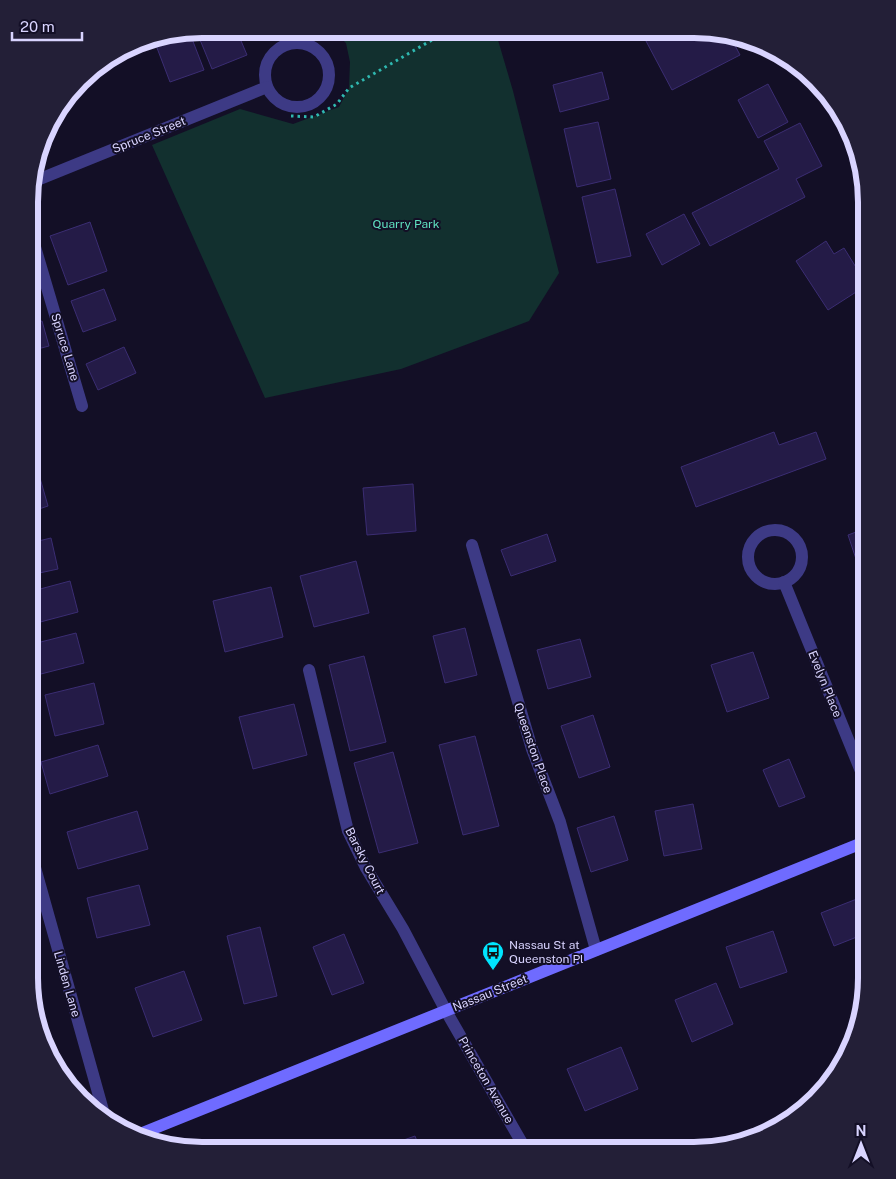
<svg xmlns="http://www.w3.org/2000/svg" width="896" height="1179" font-family="'Public Sans',sans-serif">
<style>
.green{fill:#12302f}
.building{fill:#241b47;stroke:#3b2d73}
.lines{fill:none;stroke-linecap:round;stroke-linejoin:round}
.path{stroke:#2fb8b0;stroke-width:3;stroke-dasharray:2.5 4;stroke-linecap:butt}
.minor{stroke:#3d3a85;stroke-width:12}
.secondary{stroke:#6f6bff;stroke-width:12}
.labels{text-anchor:middle;stroke-width:4;stroke-linejoin:round;paint-order:stroke}
.street-label{font-size:12px;fill:#d9d4ff;stroke:#130f26}
.park-label{font-size:12px;fill:#5fe0c0;stroke:#130f26}
.poi-label{font-size:12px;fill:#d9d4ff;stroke:#130f26;text-anchor:start}
.rim{fill:none;stroke:#d9d4ff;stroke-width:6}
</style>
<rect width="100%" height="100%" fill="#130f26"/>
<path class="green" d="M331 29 495 30 513 91 559 273 529 321 401 369 265 398 152 145 240 109 293 124 339 107 349 88 350 62 346 43Z"/>
<g class="building">
<path d="M202 29H236L247 55 212 69 196 30Z"/>
<path d="M667 30H717L730 36 740 55 672 90 646 41Z"/>
<path d="M189 31 204 70 170 82 154 40 172 34Z"/>
<path d="M602 72 609 99 560 112 553 85Z"/>
<path d="M768 84 788 122 758 138 738 100Z"/>
<path d="M53 114 57 128 46 132 52 115Z"/>
<path d="M598 122 611 179 577 187 564 129Z"/>
<path d="M800 123 822 166 796 179 805 197 710 246 692 213 779 169 764 141Z"/>
<path d="M615 189 631 256 597 263 582 197Z"/>
<path d="M684 214 700 244 662 265 646 234Z"/>
<path d="M90 222 107 271 68 285 50 236Z"/>
<path d="M826 241 834 254 844 248 867 285 828 310 796 261Z"/>
<path d="M104 289 116 320 83 332 71 301Z"/>
<path d="M42 321 49 346 30 351V324Z"/>
<path d="M124 347 136 373 98 390 86 364Z"/>
<path d="M774 432 779 445 816 432 826 459 696 507 681 467Z"/>
<path d="M40 478 48 506 30 512V481Z"/>
<path d="M413 484 416 531 367 535 363 488Z"/>
<path d="M867 528V575L862 577 848 535Z"/>
<path d="M547 534 556 561 511 576 501 550Z"/>
<path d="M51 538 58 569 30 575V543Z"/>
<path d="M356 561 369 613 314 627 300 576Z"/>
<path d="M70 581 78 612 29 625V592Z"/>
<path d="M271 587 283 637 225 652 213 601Z"/>
<path d="M465 628 477 675 445 683 433 636Z"/>
<path d="M76 633 84 663 37 675 29 645Z"/>
<path d="M580 639 591 677 548 689 537 650Z"/>
<path d="M753 652 769 698 727 712 711 665Z"/>
<path d="M364 656 386 742 350 751 329 665Z"/>
<path d="M94 683 104 724 55 736 45 695Z"/>
<path d="M294 704 307 755 253 769 239 717Z"/>
<path d="M593 715 610 767 579 778 561 726Z"/>
<path d="M475 736 499 826 463 835 439 745Z"/>
<path d="M98 745 108 776 50 794 41 762Z"/>
<path d="M393 752 418 843 379 853 354 763Z"/>
<path d="M789 759 805 797 779 807 763 770Z"/>
<path d="M693 804 702 849 664 856 655 811Z"/>
<path d="M137 811 148 849 78 869 67 832Z"/>
<path d="M614 816 628 860 591 872 577 828Z"/>
<path d="M139 885 150 925 97 938 87 898Z"/>
<path d="M867 895V933L834 946 821 913Z"/>
<path d="M260 927 277 996 244 1004 227 936Z"/>
<path d="M773 931 787 972 740 988 726 947Z"/>
<path d="M344 934 364 983 332 995 313 947Z"/>
<path d="M184 971 202 1020 153 1037 135 988Z"/>
<path d="M716 983 733 1024 692 1042 675 1000Z"/>
<path d="M621 1047 638 1089 585 1111 567 1069Z"/>
<path d="M415 1136 420 1149H382L381 1148Z"/>
</g>
<g class="lines">
<path class="path" d="M291 116 314 117 337 104 349 88 451 29"/>
<g class="minor">
<circle cx="297" cy="75" r="32"/>
<path d="M30 183 267 87"/>
<path d="M30 230 82 406"/>
<circle cx="775" cy="557" r="27"/>
<path d="M472 545 532 749 560 822 596 950"/>
<path d="M784 582 867 786"/>
<path d="M309 670 348 831 366 868 403 929 446 1011 526 1150"/>
<path d="M29 846 106 1121"/>
</g>
<path class="secondary" d="M140 1134 867 841"/>
</g>
<defs>
<g id="bus-pin" transform="scale(1.125)"><path d="M0 17L-7.5 6A9.5 9.5 0 1 1 7.5 6Z" fill="#00e5ff" stroke="#130f26"/><path d="M-5-6H5V4H4V6H2V4H-2V6H-4V4H-5ZM-3.5-4V0h7V-4ZM-3.5 1.2v1.5H-2V1.2ZM2 1.2v1.5H3.5V1.2Z" fill="#111"/></g>
</defs>
<g fill-rule="evenodd">
<use href="#bus-pin" x="493" y="952"/>
</g>
<g class="labels">
<g class="street-label">
<text transform="translate(149 135) rotate(-22)" y="4">Spruce Street</text>
<text transform="translate(65 347) rotate(73)" y="4">Spruce Lane</text>
<text transform="translate(825 684) rotate(68)" y="4">Evelyn Place</text>
<text transform="translate(533 748) rotate(71)" y="4">Queenston Place</text>
<text transform="translate(365 861) rotate(63)" y="4">Barsky Court</text>
<text transform="translate(67 984) rotate(74)" y="4">Linden Lane</text>
<text transform="translate(490 993) rotate(-22)" y="4">Nassau Street</text>
<text transform="translate(486 1080) rotate(60)" y="4">Princeton Avenue</text>
</g>
<g class="park-label">
<text x="406" y="228">Quarry Park</text>
</g>
<g class="poi-label">
<text x="509" y="949">Nassau St at<tspan x="509" dy="14">Queenston Pl</tspan></text>
</g>
</g>
<path d="M0 0H896V1179H0ZM202 38H694A164 164 0 0 1 858 202V978A164 164 0 0 1 694 1142H202A164 164 0 0 1 38 978V202A164 164 0 0 1 202 38Z" fill="#231f37" fill-rule="evenodd"/>
<path class="rim" d="M202 38H694A164 164 0 0 1 858 202V978A164 164 0 0 1 694 1142H202A164 164 0 0 1 38 978V202A164 164 0 0 1 202 38Z"/>
<g transform="translate(861 1144)" stroke="#130f26" stroke-width="4" paint-order="stroke">
<path d="M0-4L9 19L0 12L-9 19Z" fill="#d9d4ff"/>
<text y="-8" font-size="14" font-weight="bold" text-anchor="middle" fill="#d9d4ff">N</text>
</g>
<path d="M12 32v8h70v-8" fill="none" stroke="#d9d4ff" stroke-width="2.5"/>
<text x="20" y="32" font-size="15" fill="#d9d4ff" stroke="#130f26" stroke-width="4" paint-order="stroke">20 m</text>
</svg>
